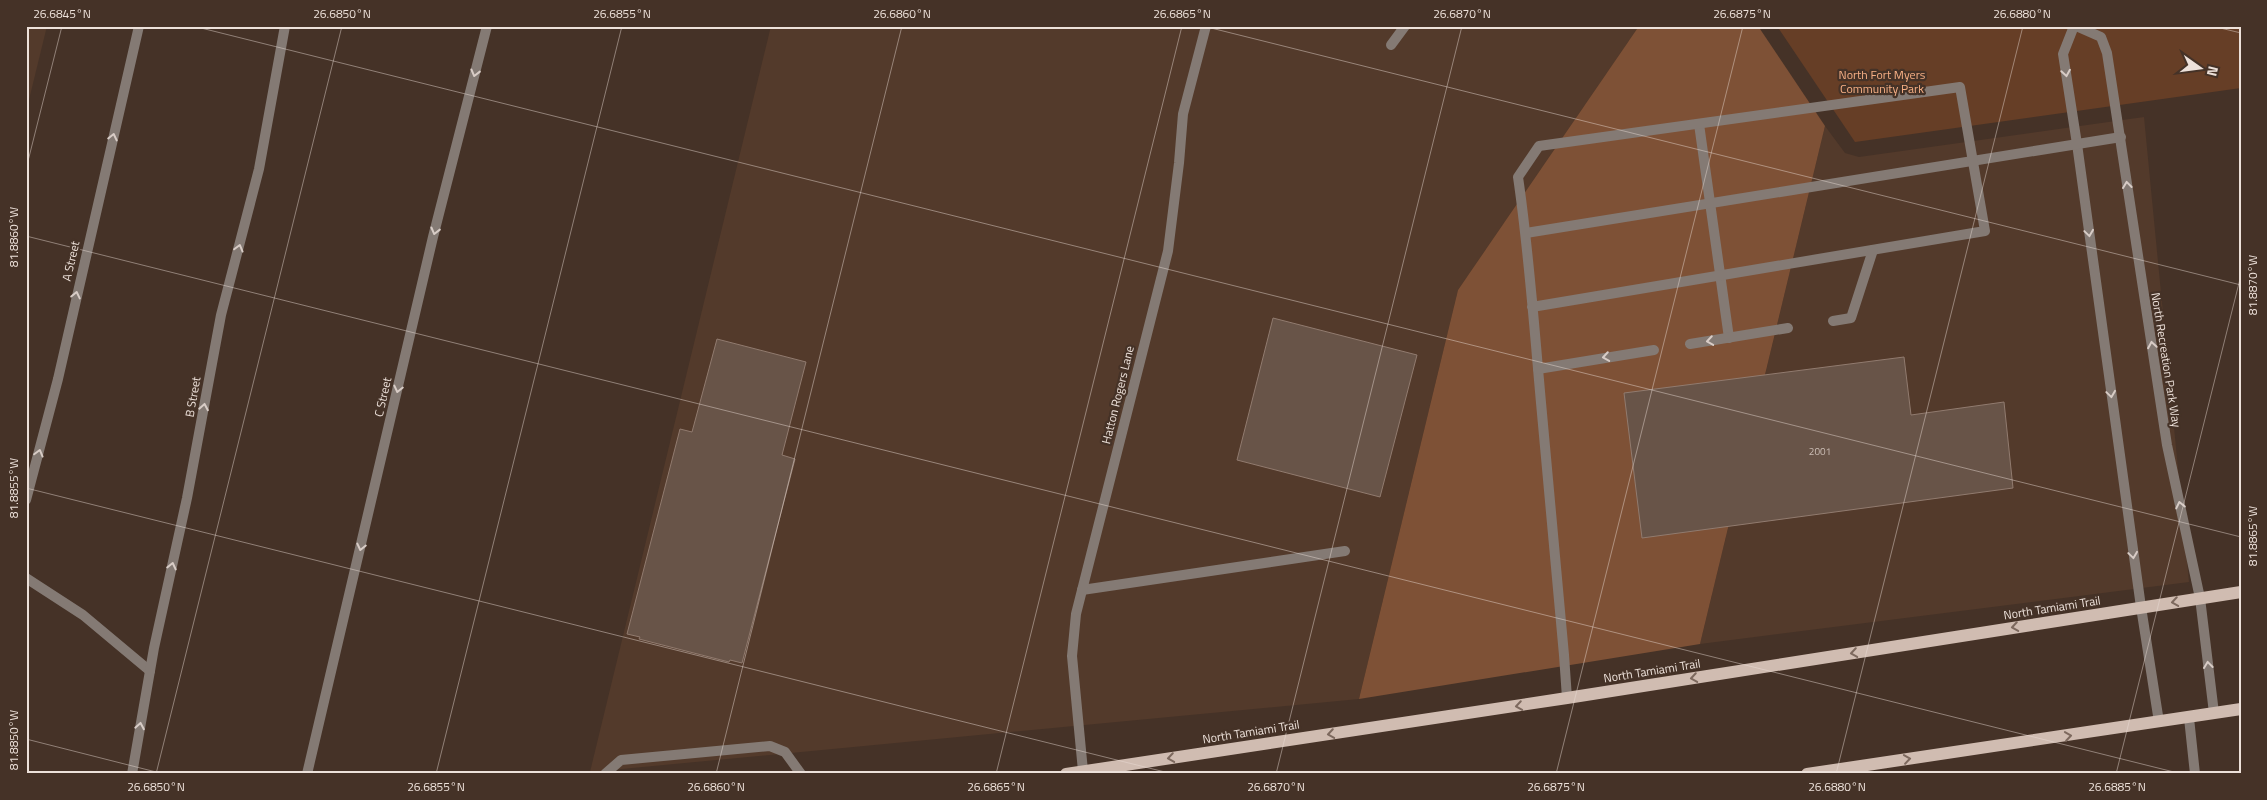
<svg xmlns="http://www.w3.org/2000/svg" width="2267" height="800" font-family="'Titillium Web',sans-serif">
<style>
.built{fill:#533a2b}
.green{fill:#663e26}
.forest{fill:#7e5136}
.building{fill:#685448;stroke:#917b6f}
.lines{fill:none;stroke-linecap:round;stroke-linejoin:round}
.lane{stroke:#847a74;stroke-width:10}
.street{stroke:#847a74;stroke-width:10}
.primary{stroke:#d0bcb1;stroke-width:12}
.oneway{stroke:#d8ccc6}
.oneway2{stroke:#7d695e}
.ticks{fill:none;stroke:#ede1da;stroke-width:1;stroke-opacity:0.45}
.labels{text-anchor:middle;stroke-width:4.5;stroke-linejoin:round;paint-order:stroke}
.number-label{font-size:10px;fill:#ccbeb6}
.park-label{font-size:12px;fill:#f8b085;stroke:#453227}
.street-label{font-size:12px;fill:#ede1da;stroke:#453227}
.neatline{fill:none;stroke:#ede1da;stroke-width:2}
.ticks-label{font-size:12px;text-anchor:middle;fill:#ede1da}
</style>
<rect width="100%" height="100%" fill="#453227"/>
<g class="built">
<path d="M26 26H47L26 112Z"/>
<path d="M771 26H1639L1458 290 1359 699 590 772Z"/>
<path d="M2144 117 2189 582 1700 644 1825 126 1845 153 1859 157Z"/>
</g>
<path class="green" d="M1777 26H2241V88L1855 142Z"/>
<path class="forest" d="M1639 26H1758L1825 126 1700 644 1359 699 1458 290Z"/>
<g class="building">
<path d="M1273 318 1417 355 1380 497 1237 460Z"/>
<path d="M717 339 806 362 782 455 795 459 742 663 730 660 729 662 639 639 640 637 627 634 680 429 692 432Z"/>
<path d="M1904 357 1911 415 2004 402 2013 488 1642 538 1624 393Z"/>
</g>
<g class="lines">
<g class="lane">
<path d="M2074 26 2063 54 2077 144 2141 607 2159 722"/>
<path d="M2076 26 2101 37 2107 53 2167 445 2200 598 2214 713"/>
<path d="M1391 45 1405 26"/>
<path d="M1699 124 1729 338"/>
<path d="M1526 233 2121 137"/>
<path d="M1532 307 1985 231 1960 87 1539 146 1518 177C1528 245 1533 312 1539 380 1547 472 1556 564 1564 655L1567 698"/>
<path d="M1833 321 1851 318 1873 250"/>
<path d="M1690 344 1788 328"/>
<path d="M1538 369 1654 350"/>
<path d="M1082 590 1345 551"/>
<path d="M2189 718 2195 774"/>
<path d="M605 774 621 760 770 746 785 752 801 774"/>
</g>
<g class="street">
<path d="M26 500 58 379 139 26"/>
<path d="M26 578 83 615 150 671"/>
<path d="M1083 771 1072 656 1076 614 1168 251 1179 163 1183 114 1206 26"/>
<path d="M132 774 154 648 187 498 221 315 259 169 285 26"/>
<path d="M307 774 433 237 487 26"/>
</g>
<g class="primary">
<path d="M1066 774 1567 698 2241 592"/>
<path d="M1807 774 2241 709"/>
</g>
</g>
<defs><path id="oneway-chevron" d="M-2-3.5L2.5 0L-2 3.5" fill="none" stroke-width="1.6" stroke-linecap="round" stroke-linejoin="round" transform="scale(1.25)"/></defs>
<g class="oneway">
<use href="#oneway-chevron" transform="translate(475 73) rotate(104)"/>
<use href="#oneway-chevron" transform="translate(2066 73) rotate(81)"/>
<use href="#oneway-chevron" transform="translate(113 137) rotate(-77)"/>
<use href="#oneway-chevron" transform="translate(2127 185) rotate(-97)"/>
<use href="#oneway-chevron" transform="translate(435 231) rotate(104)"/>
<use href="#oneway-chevron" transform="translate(2089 233) rotate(82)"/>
<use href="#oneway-chevron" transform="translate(239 248) rotate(-75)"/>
<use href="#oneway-chevron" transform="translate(76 295) rotate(-78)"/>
<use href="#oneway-chevron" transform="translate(1710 341) rotate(171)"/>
<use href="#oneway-chevron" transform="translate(2152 345) rotate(-99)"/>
<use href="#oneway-chevron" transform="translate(1606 357) rotate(171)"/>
<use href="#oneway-chevron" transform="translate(398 389) rotate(103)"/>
<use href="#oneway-chevron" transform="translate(2111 394) rotate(82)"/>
<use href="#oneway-chevron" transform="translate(204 407) rotate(-80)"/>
<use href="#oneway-chevron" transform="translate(39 453) rotate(-75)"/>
<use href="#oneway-chevron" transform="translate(2180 505) rotate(-102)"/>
<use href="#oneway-chevron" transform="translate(361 547) rotate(103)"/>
<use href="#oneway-chevron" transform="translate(2133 555) rotate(82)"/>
<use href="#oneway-chevron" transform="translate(172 566) rotate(-77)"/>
<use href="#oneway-chevron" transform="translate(2208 665) rotate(-97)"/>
<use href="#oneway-chevron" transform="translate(140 726) rotate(-80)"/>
</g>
<g class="oneway2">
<use href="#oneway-chevron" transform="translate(2175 602) rotate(171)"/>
<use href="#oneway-chevron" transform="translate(2015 627) rotate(171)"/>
<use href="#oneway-chevron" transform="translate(1854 653) rotate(171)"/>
<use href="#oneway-chevron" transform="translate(1694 678) rotate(171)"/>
<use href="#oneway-chevron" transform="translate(1519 706) rotate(171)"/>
<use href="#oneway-chevron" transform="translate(1331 734) rotate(171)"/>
<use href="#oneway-chevron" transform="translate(2068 736) rotate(-8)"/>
<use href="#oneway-chevron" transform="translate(1171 758) rotate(171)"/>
<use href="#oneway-chevron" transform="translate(1907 759) rotate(-8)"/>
</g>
<path class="ticks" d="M193 26 2241 537M1203 26 2241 285M2212 26 2241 33M26 169 62 26M26 236 2182 774M26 488 1173 774M26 739 164 774M156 774 342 26M436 774 622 26M716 774 902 26M996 774 1182 26M1276 774 1462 26M1556 774 1743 26M1836 774 2023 26M2116 774 2241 275"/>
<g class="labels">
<g class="number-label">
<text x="1820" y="455">2001</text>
</g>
<g class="park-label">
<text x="1882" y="79">North Fort Myers<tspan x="1882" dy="14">Community Park</tspan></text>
</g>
<g class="street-label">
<text transform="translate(71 261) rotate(-77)" y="4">A Street</text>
<text transform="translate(2166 360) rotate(81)" y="4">North Recreation Park Way</text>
<text transform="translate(1118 395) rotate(-76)" y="4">Hatton Rogers Lane</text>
<text transform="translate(193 397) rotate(-80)" y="4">B Street</text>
<text transform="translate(383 397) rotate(-77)" y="4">C Street</text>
<text transform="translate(2052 608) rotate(-9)" y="4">North Tamiami Trail</text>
<text transform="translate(1652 671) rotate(-9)" y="4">North Tamiami Trail</text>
<text transform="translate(1251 732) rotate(-9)" y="4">North Tamiami Trail</text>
</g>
</g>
<rect width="2267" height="800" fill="none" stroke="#453227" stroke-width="55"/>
<g transform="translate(2200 68) rotate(104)" stroke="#453227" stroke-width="4" paint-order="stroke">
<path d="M0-4L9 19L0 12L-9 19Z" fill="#ede1da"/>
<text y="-8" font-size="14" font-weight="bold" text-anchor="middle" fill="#ede1da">N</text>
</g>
<rect x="28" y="28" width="2212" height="744" class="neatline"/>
<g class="ticks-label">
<text x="62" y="18">26.6845°N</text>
<text x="342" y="18">26.6850°N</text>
<text x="622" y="18">26.6855°N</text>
<text x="902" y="18">26.6860°N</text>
<text x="1182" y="18">26.6865°N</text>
<text x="1462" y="18">26.6870°N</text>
<text x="1742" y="18">26.6875°N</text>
<text x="2022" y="18">26.6880°N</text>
<text transform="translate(14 237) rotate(-90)" y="4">81.8860°W</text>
<text transform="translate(2253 285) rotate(-90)" y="4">81.8870°W</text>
<text transform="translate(14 488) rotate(-90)" y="4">81.8855°W</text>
<text transform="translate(2253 536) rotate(-90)" y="4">81.8865°W</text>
<text transform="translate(14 740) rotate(-90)" y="4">81.8850°W</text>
<text x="156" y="791">26.6850°N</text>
<text x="436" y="791">26.6855°N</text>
<text x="716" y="791">26.6860°N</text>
<text x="996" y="791">26.6865°N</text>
<text x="1276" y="791">26.6870°N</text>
<text x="1556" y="791">26.6875°N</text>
<text x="1837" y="791">26.6880°N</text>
<text x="2117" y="791">26.6885°N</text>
</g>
</svg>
